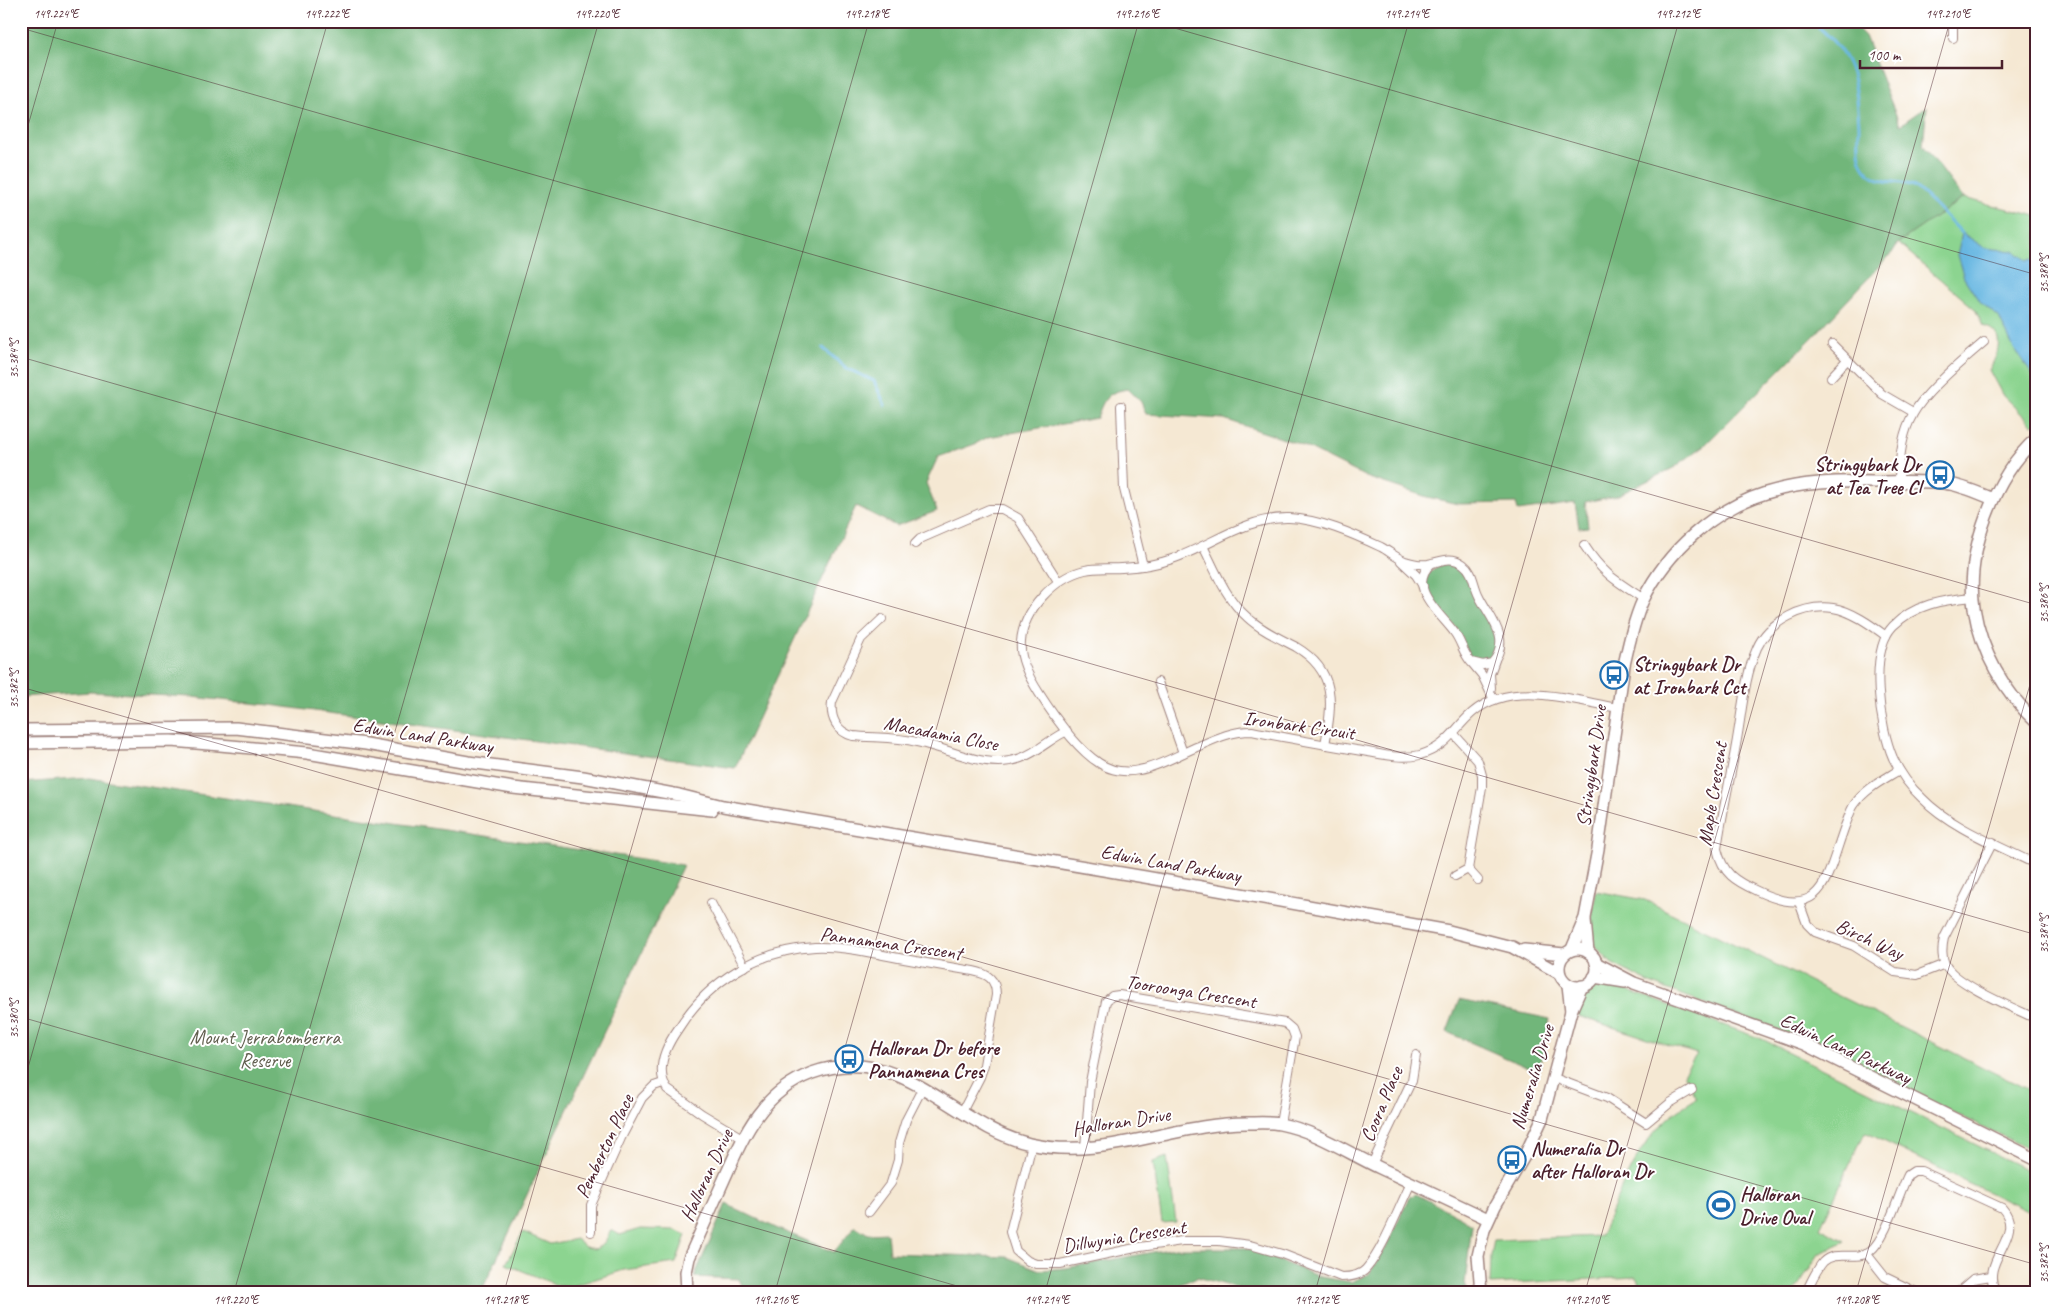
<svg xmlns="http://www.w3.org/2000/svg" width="2058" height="1313" font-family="Caveat,sans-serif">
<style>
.green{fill:#8cd490;stroke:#6b7a5e}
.forest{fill:#71b67a;stroke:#5e6a52}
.water{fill:#67b7e2;stroke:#586b86}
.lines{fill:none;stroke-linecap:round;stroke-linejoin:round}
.stream{stroke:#67b7e2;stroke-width:3}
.street-casing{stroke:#a0847f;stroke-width:10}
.secondary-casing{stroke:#a0847f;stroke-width:14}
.street{stroke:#fff;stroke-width:8}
.secondary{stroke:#fff;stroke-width:11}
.ticks{fill:none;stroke:#4a1f2b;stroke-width:1;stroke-opacity:0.45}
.labels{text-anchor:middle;stroke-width:4;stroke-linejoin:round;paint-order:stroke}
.poi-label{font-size:20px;font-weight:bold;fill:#4a1f2b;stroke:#fff;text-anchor:start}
.street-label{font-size:20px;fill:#4a1f2b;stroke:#fff}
.park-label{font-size:20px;fill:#615e4e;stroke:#fff}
.neatline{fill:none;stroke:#4a1f2b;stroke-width:2}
.ticks-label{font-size:12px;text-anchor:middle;fill:#4a1f2b}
</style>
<rect width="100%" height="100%" fill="#fff"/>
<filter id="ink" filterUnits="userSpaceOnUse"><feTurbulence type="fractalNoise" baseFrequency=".02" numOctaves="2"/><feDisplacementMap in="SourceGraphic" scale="10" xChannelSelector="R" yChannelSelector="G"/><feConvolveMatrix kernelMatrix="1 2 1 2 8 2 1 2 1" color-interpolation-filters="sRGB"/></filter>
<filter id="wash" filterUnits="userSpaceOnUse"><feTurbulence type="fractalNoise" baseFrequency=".0096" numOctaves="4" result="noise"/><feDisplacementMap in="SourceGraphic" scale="20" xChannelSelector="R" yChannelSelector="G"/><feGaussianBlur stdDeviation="1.12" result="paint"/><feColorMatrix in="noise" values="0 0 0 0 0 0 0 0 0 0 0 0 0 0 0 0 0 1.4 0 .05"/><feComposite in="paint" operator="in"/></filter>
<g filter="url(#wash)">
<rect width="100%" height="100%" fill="#f5e8d3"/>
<g class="green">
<path d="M1963 198 2037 216V422L2033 425 2003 396 1989 370C1997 356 2008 332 1983 326L1975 309 1898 243Z"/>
<path d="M1596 891 1645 900 2037 1094V1153L1797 1037 1650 983 1611 963 1593 943 1590 930Z"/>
<path d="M1607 983 1762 1039 2037 1175V1216L1865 1132 1820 1228 1845 1241 1819 1254 1794 1292H1644L1637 1277 1490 1284 1491 1256 1494 1240 1601 1236C1618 1196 1633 1151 1666 1120 1675 1111 1686 1105 1697 1098L1683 1074 1697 1054 1578 1016 1589 985Z"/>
<path d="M1167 1157 1176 1222 1162 1223 1153 1162Z"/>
<path d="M640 1229 675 1230 686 1235 676 1263 624 1270 573 1286H559L506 1264 523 1232 550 1244 576 1239 585 1247 596 1249 605 1242 611 1230 620 1235Z"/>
</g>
<g class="forest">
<path d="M21 21H1850L1865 36 1900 125 1927 106 1923 145 1963 198 1898 243 1892 253 1812 338 1705 445 1675 467 1647 481 1616 496 1585 502 1588 527 1579 528 1575 503 1518 511 1516 503 1458 504 1427 497 1366 477 1302 445 1224 419 1146 414 1141 402 1128 389C1107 392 1104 398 1097 418L988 437 975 444 938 457 926 483 937 511 896 526 856 506 735 768 270 705 191 697 90 692 21 697Z"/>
<path d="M1448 563C1454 564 1460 566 1465 571 1471 578 1472 590 1476 599 1482 611 1512 648 1488 660 1484 662 1477 661 1473 659 1465 653 1464 640 1459 632 1445 612 1400 575 1448 563Z"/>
<path d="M89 778 683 865 481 1292H21V783Z"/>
<path d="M1459 1000 1550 1019 1538 1072 1447 1032Z"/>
<path d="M1416 1194 1462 1218 1472 1225 1465 1283 1468 1292H1252L1197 1277 1163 1292H745L739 1279 694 1277 726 1204 776 1228 834 1252 855 1226 868 1234 887 1233 889 1253 1007 1257 1040 1270 1066 1268 1175 1248H1247L1320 1277 1351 1282 1369 1274 1386 1247 1409 1197Z"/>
</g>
<path class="water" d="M1962 233 1985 248 2014 251 2027 260 2037 259V375L2034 377 2013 347 1999 317 1979 301 1964 278 1957 255Z"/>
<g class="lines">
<g class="stream">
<path d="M1811 21C1852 52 1857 78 1859 127 1859 143 1856 161 1869 173 1882 185 1901 180 1913 186 1923 191 1952 223 1962 233"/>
<path d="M823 348 846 368 874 381 885 405"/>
</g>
</g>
</g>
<g filter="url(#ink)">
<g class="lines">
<g class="street-casing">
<g id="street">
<path d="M1953 21V38"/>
<path d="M1832 344 1882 394 1913 412"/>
<path d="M1831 377 1847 360"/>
<path d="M1121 406 1124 489 1143 566"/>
<path d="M1899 482C1899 460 1902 433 1913 414 1924 393 1965 358 1984 342"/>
<path d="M915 544 920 539 989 509H1002L1018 518 1058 581"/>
<path d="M1584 545C1602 573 1616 581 1644 599"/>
<path d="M1203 546C1215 570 1226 599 1247 617 1261 630 1279 638 1296 647 1338 672 1332 704 1325 745"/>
<path d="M1401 561 1416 575 1423 586"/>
<path d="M1432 563C1405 586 1440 613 1454 632 1461 641 1463 653 1471 662L1483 665 1492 663C1513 639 1489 617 1479 596 1473 585 1474 572 1463 564 1450 555 1440 562 1428 564 1421 565 1411 563 1405 561 1396 558 1389 551 1381 547 1353 534 1319 519 1289 518 1245 517 1211 546 1172 559 1156 565 1139 567 1122 568 1110 569 1097 567 1085 570 1055 577 1023 610 1021 642 1019 659 1030 679 1039 693 1053 715 1077 749 1099 763 1111 771 1126 773 1139 770 1161 766 1179 754 1199 746 1217 738 1232 731 1252 731 1286 738 1321 744 1356 750 1377 753 1399 760 1420 755 1447 747 1453 730 1472 713 1511 679 1571 700 1618 708"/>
<path d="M1973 597C1943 600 1915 604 1893 626 1868 652 1880 728 1893 758 1900 773 1910 787 1922 798 1951 828 2000 846 2037 865"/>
<path d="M882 619 861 639 832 702C830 718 837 732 853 736 875 738 896 737 917 742 951 749 987 771 1021 758 1038 752 1051 738 1067 731"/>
<path d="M1886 636C1871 625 1852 611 1833 608 1804 604 1769 621 1757 648 1744 678 1742 713 1736 745 1730 780 1722 814 1717 849 1723 874 1735 881 1757 891 1824 923 1826 878 1845 826 1848 819 1850 811 1854 805 1865 789 1883 780 1899 770"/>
<path d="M1472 663 1482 675 1494 700"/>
<path d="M1158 682 1183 753"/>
<path d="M1491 688 1490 674 1495 660"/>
<path d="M1454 734 1478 761 1482 775V787L1468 869 1455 876"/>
<path d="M1993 842 1944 938C1942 947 1941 956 1945 964 1954 984 2016 1009 2037 1019"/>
<path d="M1468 869 1478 880"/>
<path d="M1799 902 1807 924 1815 932 1854 946 1895 972 1917 975 1945 964"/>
<path d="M711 903 745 967"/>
<path d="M1554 1078 1607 1098 1646 1123 1670 1103 1692 1090"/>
<path d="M742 1138 702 1114 667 1089C655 1069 666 1046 678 1029 708 981 758 950 815 947 838 946 861 951 883 955 913 961 943 966 973 971 988 974 996 979 996 995L984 1065 980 1077 962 1112"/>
<path d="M1032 1144 1010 1232 1016 1251 1028 1261 1036 1264H1060L1140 1247 1182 1241H1219L1250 1245 1282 1254 1341 1277C1350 1277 1360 1276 1366 1269 1383 1250 1399 1207 1411 1183"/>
<path d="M1085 1148 1090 1082 1106 1001 1112 996 1119 995 1285 1023 1292 1029 1295 1037 1280 1124"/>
<path d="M1372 1164 1412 1080 1416 1055"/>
<path d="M869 1212 891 1183 898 1160 899 1143 906 1120 923 1087"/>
<path d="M591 1232V1205L621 1138 642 1098 654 1086 663 1083"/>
<path d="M1866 1253 1885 1277 1916 1292"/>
<path d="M1185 1292 1204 1289 1220 1292"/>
<path d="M1806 1292C1811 1282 1816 1270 1823 1262 1836 1249 1856 1262 1870 1251 1886 1239 1899 1193 1908 1175L1914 1171H1921L2002 1208C2027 1236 1978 1260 1996 1292"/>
<path d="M1958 1292 1973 1279 1991 1276"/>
</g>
</g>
<g class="secondary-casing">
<g id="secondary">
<path d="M2037 438C1995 474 1965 553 1974 608 1981 652 2004 692 2037 723"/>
<path d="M21 730 236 728 366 744 468 762 583 777 679 795 723 806 1145 877 1449 931 1512 947 1559 973"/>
<path d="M21 743 171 741 209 744 307 753 513 788 712 810"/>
<path d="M1585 920 1588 952"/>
<circle cx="1578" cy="968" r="19"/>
<path d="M1572 949 1585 918 1598 849 1624 665C1629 643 1634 620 1643 600 1667 551 1714 509 1766 493 1801 482 1838 481 1874 482 1899 482 1925 480 1950 484 1965 487 1979 493 1993 499"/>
<path d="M1524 950 1564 954"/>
<path d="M1596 963 1634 983 1804 1044 2037 1160"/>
<path d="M1594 977 1625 982"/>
<path d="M1568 985 1571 1011"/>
<path d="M687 1292 686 1272 689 1258C700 1233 711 1209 722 1184 743 1137 760 1093 812 1073 901 1040 952 1126 1030 1144 1104 1161 1174 1123 1247 1123 1257 1123 1270 1122 1280 1124 1316 1131 1348 1153 1380 1168 1416 1185 1452 1202 1488 1219"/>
<path d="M1481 1292 1478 1256 1484 1230 1495 1206 1526 1153 1542 1119 1571 1011 1582 986"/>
</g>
</g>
<use href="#street" class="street"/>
<use href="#secondary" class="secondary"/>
</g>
</g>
<path class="ticks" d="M1150 21 2037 275M21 28 2037 605M21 150 58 21M21 357 2037 935M21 687 2037 1265M21 1017 978 1292M21 1092 328 21M234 1292 599 21M504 1292 869 21M775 1292 1139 21M1045 1292 1409 21M1315 1292 1679 21M1585 1292 1950 21M1856 1292 2037 660"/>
<defs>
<g id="bus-ring" transform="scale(1.4375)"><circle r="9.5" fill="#fff" stroke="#1f6fb2" stroke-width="1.5"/><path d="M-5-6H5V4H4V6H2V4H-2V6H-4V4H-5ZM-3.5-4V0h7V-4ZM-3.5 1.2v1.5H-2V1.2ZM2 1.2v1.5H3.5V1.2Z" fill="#1f6fb2"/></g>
<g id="stadium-ring" transform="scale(1.4375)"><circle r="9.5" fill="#fff" stroke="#1f6fb2" stroke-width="1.5"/><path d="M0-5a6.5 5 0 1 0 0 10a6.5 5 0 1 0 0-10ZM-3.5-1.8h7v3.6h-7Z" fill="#1f6fb2"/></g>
</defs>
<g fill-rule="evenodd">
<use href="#bus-ring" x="1940" y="475"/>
<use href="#bus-ring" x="1614" y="675"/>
<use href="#bus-ring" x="849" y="1059"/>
<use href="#bus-ring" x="1512" y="1160"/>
<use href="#stadium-ring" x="1721" y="1205"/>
</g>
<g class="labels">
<g class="poi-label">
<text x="1921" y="471" text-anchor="end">Stringybark Dr<tspan x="1921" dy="23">at Tea Tree Cl</tspan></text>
<text x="1633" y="671">Stringybark Dr<tspan x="1633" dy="23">at Ironbark Cct</tspan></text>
<text x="868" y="1055">Halloran Dr before<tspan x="868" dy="23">Pannamena Cres</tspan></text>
<text x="1531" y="1155">Numeralia Dr<tspan x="1531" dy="23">after Halloran Dr</tspan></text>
<text x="1740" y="1201">Halloran<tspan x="1740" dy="23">Drive Oval</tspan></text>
</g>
<g class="street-label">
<text transform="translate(1299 725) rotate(8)" y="7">Ironbark Circuit</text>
<text transform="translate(941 733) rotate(11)" y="7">Macadamia Close</text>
<text transform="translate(423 735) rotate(9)" y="7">Edwin Land Parkway</text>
<text transform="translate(1591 766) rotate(-82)" y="7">Stringybark Drive</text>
<text transform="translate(1712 794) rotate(-81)" y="7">Maple Crescent</text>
<text transform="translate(1171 863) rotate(10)" y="7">Edwin Land Parkway</text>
<text transform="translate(1870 939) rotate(25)" y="7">Birch Way</text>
<text transform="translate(891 943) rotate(8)" y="7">Pannamena Crescent</text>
<text transform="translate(1191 991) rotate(9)" y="7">Tooroonga Crescent</text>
<text transform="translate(1846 1048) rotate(25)" y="7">Edwin Land Parkway</text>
<text transform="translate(1532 1077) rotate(-73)" y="7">Numeralia Drive</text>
<text transform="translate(1381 1104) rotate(-67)" y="7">Coora Place</text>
<text transform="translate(1121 1121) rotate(-9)" y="7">Halloran Drive</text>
<text transform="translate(604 1146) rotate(-65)" y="7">Pemberton Place</text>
<text transform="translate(706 1175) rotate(-65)" y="7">Halloran Drive</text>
<text transform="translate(1124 1236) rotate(-9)" y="7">Dillwynia Crescent</text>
</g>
<g class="park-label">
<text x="265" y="1044">Mount Jerrabomberra<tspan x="265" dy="23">Reserve</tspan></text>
</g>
</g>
<rect width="2058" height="1313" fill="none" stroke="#fff" stroke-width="55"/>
<path d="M1860 60v8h142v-8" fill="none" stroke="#4a1f2b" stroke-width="2.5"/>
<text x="1868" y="60" font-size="15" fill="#4a1f2b" stroke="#ffffff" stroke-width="4" paint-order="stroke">100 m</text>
<rect x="28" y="28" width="2002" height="1258" class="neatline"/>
<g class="ticks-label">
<text x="56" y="18">149.224°E</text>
<text x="327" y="18">149.222°E</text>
<text x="597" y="18">149.220°E</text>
<text x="867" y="18">149.218°E</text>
<text x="1137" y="18">149.216°E</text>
<text x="1407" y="18">149.214°E</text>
<text x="1678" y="18">149.212°E</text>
<text x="1948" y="18">149.210°E</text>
<text transform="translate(2044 274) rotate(-90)" y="4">35.388°S</text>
<text transform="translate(14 359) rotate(-90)" y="4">35.384°S</text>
<text transform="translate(2044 604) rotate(-90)" y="4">35.386°S</text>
<text transform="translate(14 689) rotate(-90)" y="4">35.382°S</text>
<text transform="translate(2044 934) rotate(-90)" y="4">35.384°S</text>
<text transform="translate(14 1019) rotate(-90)" y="4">35.380°S</text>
<text transform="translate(2044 1264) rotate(-90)" y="4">35.382°S</text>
<text x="236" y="1304">149.220°E</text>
<text x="506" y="1304">149.218°E</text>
<text x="776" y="1304">149.216°E</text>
<text x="1047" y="1304">149.214°E</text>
<text x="1317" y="1304">149.212°E</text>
<text x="1587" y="1304">149.210°E</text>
<text x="1857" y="1304">149.208°E</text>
</g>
</svg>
